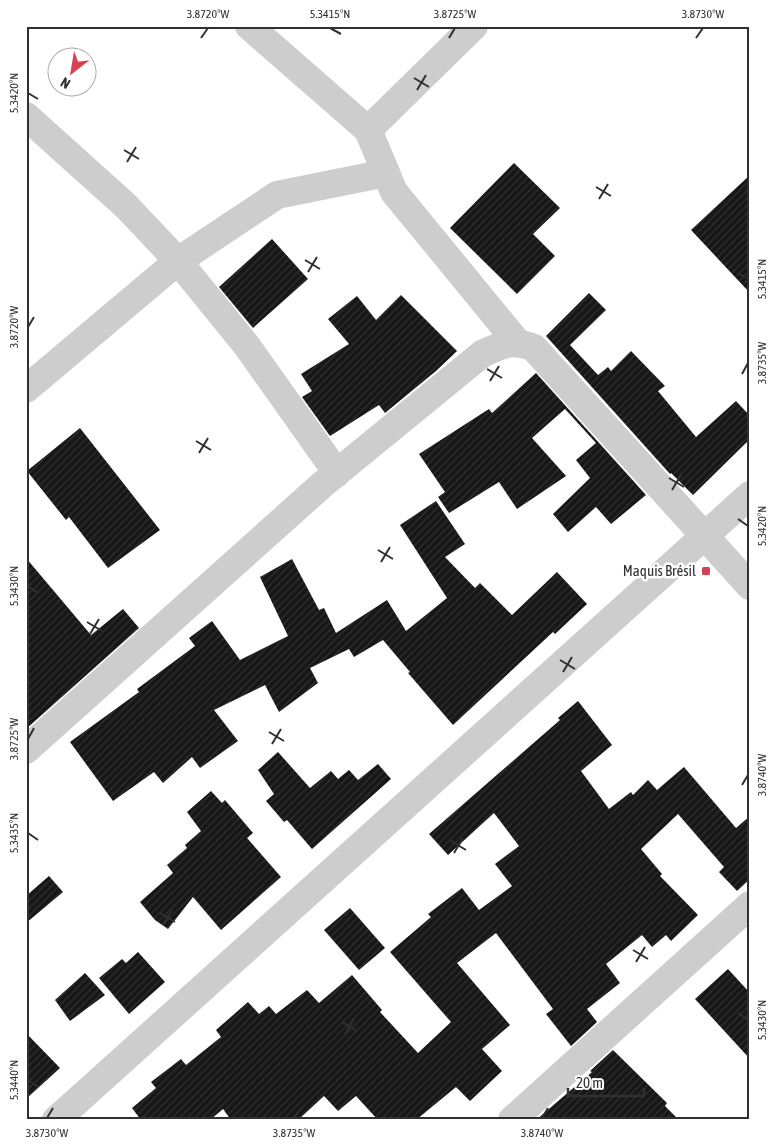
<svg xmlns="http://www.w3.org/2000/svg" width="776" height="1146" font-family="'Asap Condensed',sans-serif">
<style>
.building{fill:url(#building-hatch)}
.lines{fill:none;stroke-linecap:round;stroke-linejoin:round}
.minor{stroke:#cdcdcd;stroke-width:28}
.ticks{fill:none;stroke:#303030;stroke-width:2}
.poi-dot{fill:#d84153;stroke:#fff;stroke-width:2}
.labels{text-anchor:middle;stroke-width:5;stroke-linejoin:round;paint-order:stroke}
.poi-label{font-size:15px;fill:#303030;stroke:#fff;text-anchor:end}
.neatline{fill:none;stroke:#303030;stroke-width:2}
.ticks-label{font-size:12px;text-anchor:middle;fill:#303030}
</style>
<defs>
<pattern id="building-hatch" width="6" height="6" patternUnits="userSpaceOnUse" patternTransform="scale(1.25)"><rect width="6" height="6" fill="#171717"/><path d="M-1 1l2-2M0 6l6-6M5 7l2-2" fill="none" stroke="#303030"/></pattern>
</defs>
<rect width="100%" height="100%" fill="#fff"/>
<g class="building">
<path d="M514 163 560 208 533 234 555 256 517 294 450 228Z"/>
<path d="M750 175V293L691 230Z"/>
<path d="M272 239 308 279 253 328 219 287Z"/>
<path d="M589 293 606 310 570 345 598 375 608 367 611 371 631 351 665 386 658 391 696 437 736 401 750 416V439L693 495 671 473 670 474 546 336Z"/>
<path d="M401 295 457 351 436 371 385 413 379 405 330 436 302 397 312 391 301 374 349 344 328 319 357 296 376 320Z"/>
<path d="M536 373 646 495 611 524 596 507 568 532 553 514 590 478 576 460 596 443 565 409 532 438 566 476 517 509 499 482 449 513 438 497 445 492 419 454 489 409 492 413Z"/>
<path d="M80 428 160 530 108 568 69 517 66 520 27 471Z"/>
<path d="M436 501 465 544 445 557 475 588 480 583 512 615 557 572 587 604 555 634 553 632 453 725 408 673 410 672 383 640 354 657 349 649 310 668 318 683 279 712 265 685 214 710 238 741 200 768 192 757 163 783 154 772 113 801 70 742 139 692 137 689 195 646 189 638 212 621 240 660 288 636 260 577 292 559 319 610 324 608 336 633 387 600 406 631 447 598 400 525Z"/>
<path d="M26 558 91 635 123 609 139 628 26 729Z"/>
<path d="M578 701 612 745 581 771 609 809 631 792 633 795 648 780 657 790 684 767 736 828 750 816V879L737 891 719 872 724 867 678 814 641 849 662 874 660 876 698 915 671 941 666 935 652 947 642 935 606 964 620 983 587 1009 597 1022 571 1046 546 1014 553 1009 496 933 457 963 510 1025 482 1049 502 1071 470 1101 456 1087 416 1120H378L356 1096 338 1111 324 1096 298 1120H231L223 1109 210 1120H141L132 1108 156 1088 151 1082 181 1059 186 1065 221 1037 216 1030 248 1002 259 1014 269 1006 276 1014 307 990 319 1003 352 975 382 1010 380 1012 418 1053 451 1022 390 952 431 917 428 914 462 888 479 910 512 886 495 864 519 846 494 813 448 855 429 834 560 720 558 718Z"/>
<path d="M278 752 310 788 331 771 338 779 349 770 358 780 378 764 391 779 312 849 287 820 284 822 266 801 274 794 258 770Z"/>
<path d="M211 791 222 803 225 800 253 833 247 838 281 877 221 930 193 897 168 929 155 920 140 902 173 873 167 865 187 848 185 845 201 831 187 812Z"/>
<path d="M49 876 63 892 26 923V896Z"/>
<path d="M350 908 385 948 359 970 324 930Z"/>
<path d="M138 952 165 982 129 1014 99 978 122 959 126 963Z"/>
<path d="M728 969 750 993V1059L695 999Z"/>
<path d="M85 973 105 995 70 1021 55 1000Z"/>
<path d="M26 1033 60 1068 26 1099Z"/>
<path d="M613 1050 667 1103 665 1106 679 1120H536L592 1072 590 1071Z"/>
</g>
<g class="lines">
<g class="minor">
<path d="M249 26 368 130 394 192 517 342"/>
<path d="M26 116 126 206 178 261 277 195 386 173"/>
<path d="M368 130 474 26"/>
<path d="M26 389 178 261 247 346 337 473"/>
<path d="M26 750 323 484 482 354C503 344 512 339 534 348L750 586"/>
<path d="M56 1120 750 495"/>
<path d="M512 1120 750 905"/>
</g>
</g>
<path class="ticks" d="M330 28 341 34M201 38 208 28M449 38 455 28M696 38 703 28M414 78 429 87M417 90 426 75M28 93 38 99M124 150 139 159M127 162 136 147M596 187 611 196M599 199 608 184M305 260 320 269M308 272 317 257M738 273 748 279M28 327 34 317M487 369 502 378M742 374 748 363M490 381 499 366M196 441 211 450M199 453 208 438M669 478 684 487M672 490 681 475M738 519 748 526M378 550 393 559M381 562 390 547M28 586 38 593M87 622 102 631M90 634 99 619M560 660 575 669M563 672 572 657M269 732 284 741M28 739 34 728M272 744 281 729M742 785 748 775M28 833 38 840M451 841 466 850M454 853 463 838M160 913 175 922M163 925 172 910M633 950 648 959M636 962 645 947M738 1013 748 1020M342 1022 357 1031M345 1034 354 1019M28 1080 38 1087M47 1118 53 1108M294 1118 301 1108M542 1118 548 1108"/>
<rect class="poi-dot" x="701" y="566" width="10" height="10" rx="2.5"/>
<g class="labels">
<g class="poi-label">
<text x="696" y="576">Maquis Brésil</text>
</g>
</g>
<rect width="776" height="1146" fill="none" stroke="#ffffff" stroke-width="55"/>
<g transform="translate(72 72) rotate(211)"><circle r="24" fill="#ffffff" stroke="#acacac"/>
<path d="M0-4L9 19L0 12L-9 19Z" fill="#d84153"/>
<text y="-8" font-size="14" font-weight="bold" text-anchor="middle" fill="#303030">N</text>
</g>
<path d="M568 1088v8h76v-8" fill="none" stroke="#303030" stroke-width="2.5"/>
<text x="576" y="1088" font-size="15" fill="#303030" stroke="#ffffff" stroke-width="4" paint-order="stroke">20 m</text>
<rect x="28" y="28" width="720" height="1090" class="neatline"/>
<g class="ticks-label">
<text x="208" y="18">3.8720°W</text>
<text x="330" y="18">5.3415°N</text>
<text x="455" y="18">3.8725°W</text>
<text x="703" y="18">3.8730°W</text>
<text transform="translate(14 93) rotate(-90)" y="4">5.3420°N</text>
<text transform="translate(762 279) rotate(-90)" y="4">5.3415°N</text>
<text transform="translate(14 327) rotate(-90)" y="4">3.8720°W</text>
<text transform="translate(762 363) rotate(-90)" y="4">3.8735°W</text>
<text transform="translate(762 526) rotate(-90)" y="4">5.3420°N</text>
<text transform="translate(14 586) rotate(-90)" y="4">5.3430°N</text>
<text transform="translate(14 739) rotate(-90)" y="4">3.8725°W</text>
<text transform="translate(762 775) rotate(-90)" y="4">3.8740°W</text>
<text transform="translate(14 833) rotate(-90)" y="4">5.3435°N</text>
<text transform="translate(762 1020) rotate(-90)" y="4">5.3430°N</text>
<text transform="translate(14 1080) rotate(-90)" y="4">5.3440°N</text>
<text x="47" y="1137">3.8730°W</text>
<text x="294" y="1137">3.8735°W</text>
<text x="542" y="1137">3.8740°W</text>
</g>
</svg>
